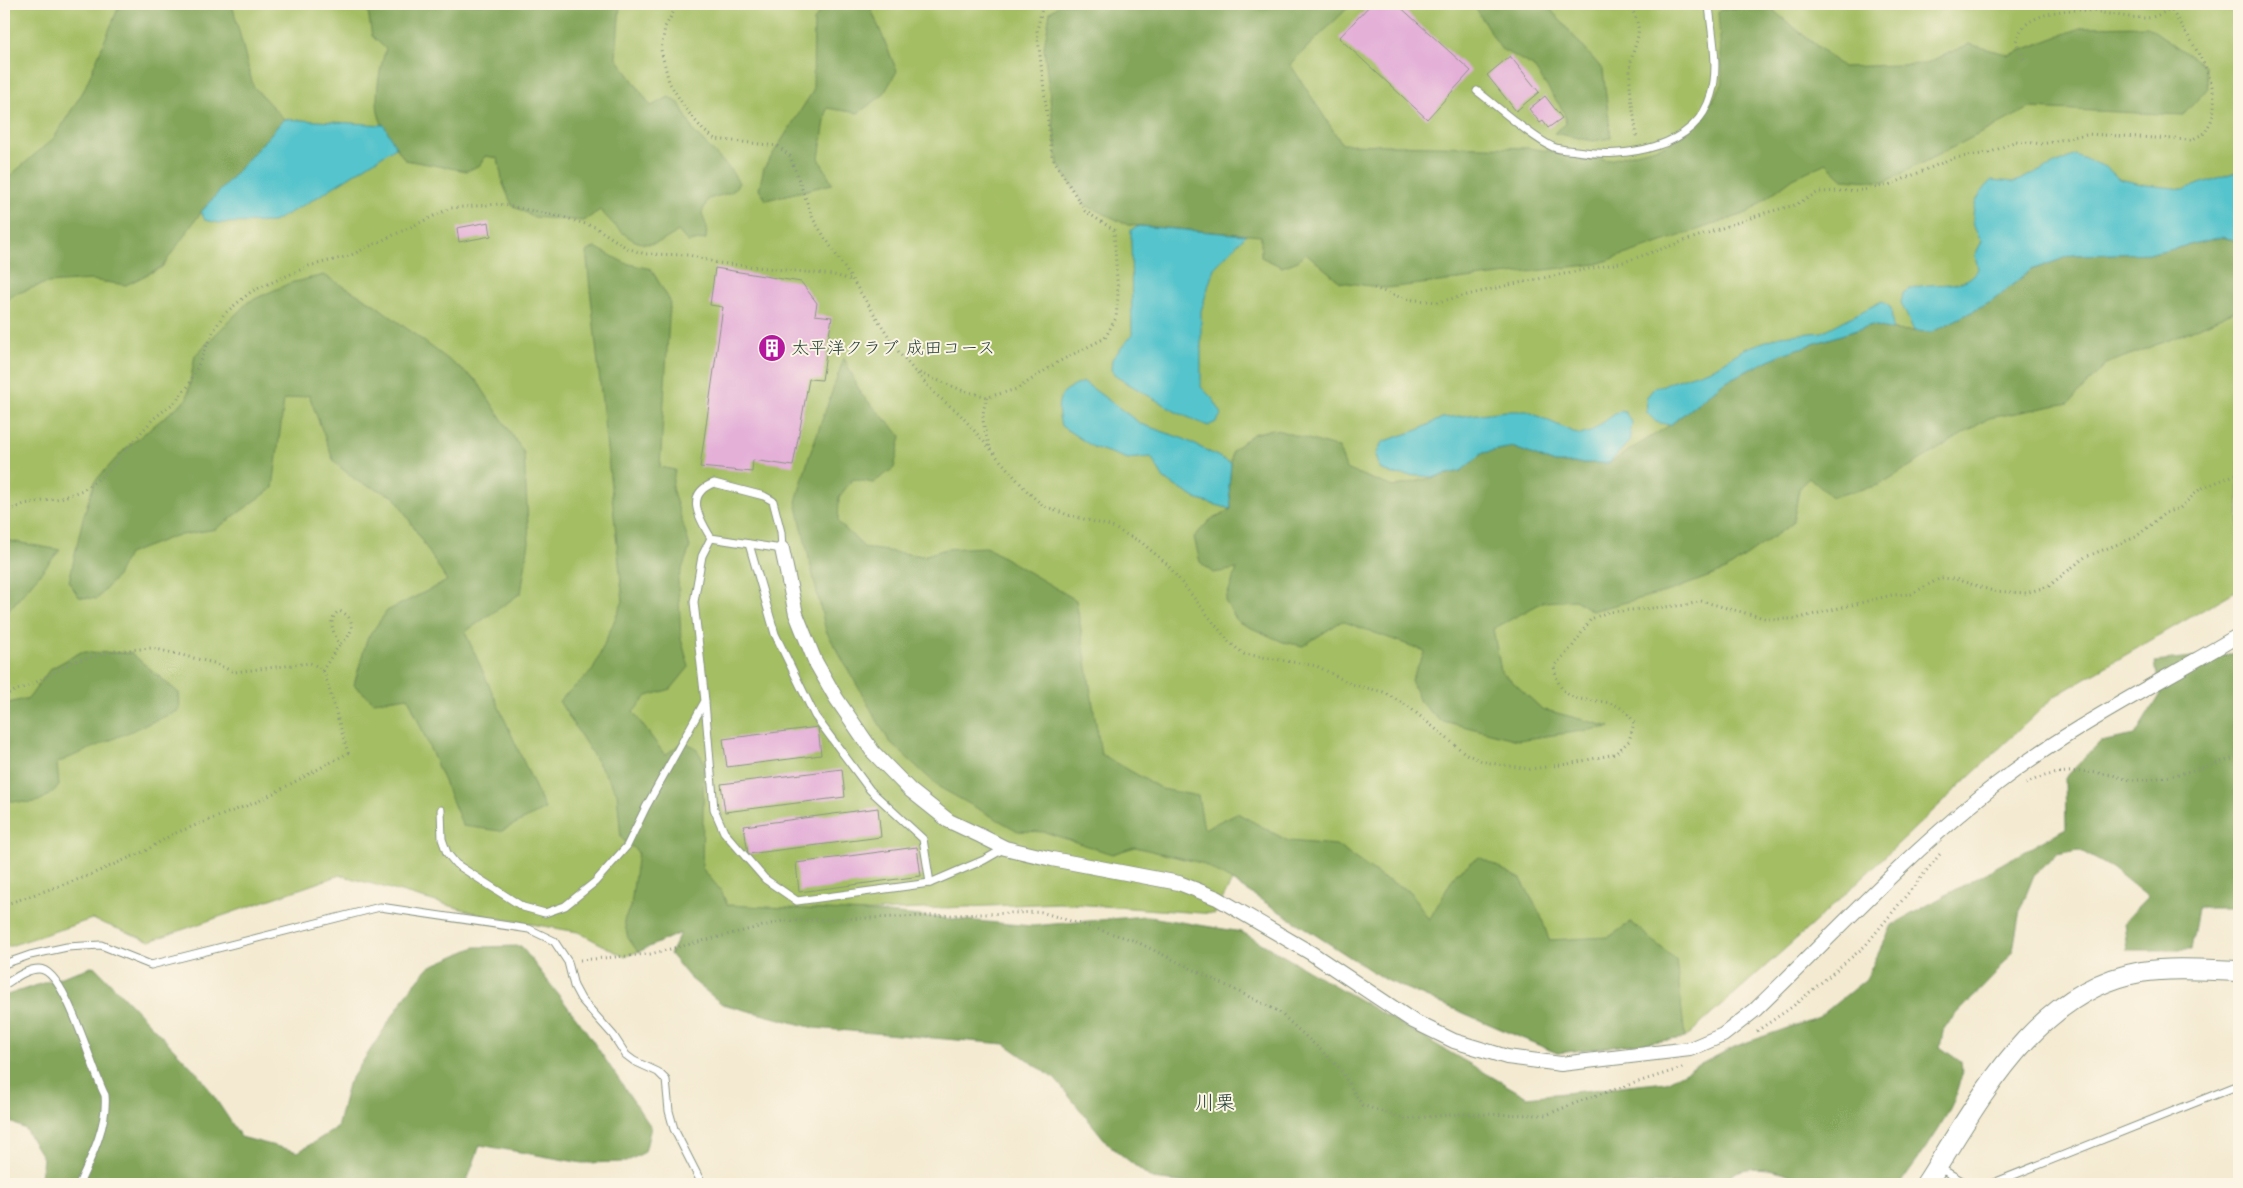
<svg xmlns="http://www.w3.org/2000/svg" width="2243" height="1188" font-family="'Architects Daughter','Klee One',sans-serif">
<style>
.green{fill:#a4be64;stroke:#627e4c}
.forest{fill:#83a55a;stroke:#517147}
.water{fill:#56c4cc;stroke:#3a8080}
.building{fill:#e4b0d8}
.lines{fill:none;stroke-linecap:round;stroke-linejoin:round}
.lane-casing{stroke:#8a9482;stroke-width:9}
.street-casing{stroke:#8a9482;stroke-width:16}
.secondary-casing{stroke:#8a9482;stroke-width:22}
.path{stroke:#8a9482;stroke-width:3;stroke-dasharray:1 4;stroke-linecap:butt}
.lane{stroke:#fff;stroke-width:7}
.street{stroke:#fff;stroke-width:14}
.secondary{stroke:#fff;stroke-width:20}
.labels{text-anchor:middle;stroke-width:4;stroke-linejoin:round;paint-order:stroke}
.poi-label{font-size:18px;fill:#1f3d34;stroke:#fcf5e5;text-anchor:start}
.quarter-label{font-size:20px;fill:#1f3d34;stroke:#fcf5e5}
</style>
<rect width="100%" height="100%" fill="#fcf5e5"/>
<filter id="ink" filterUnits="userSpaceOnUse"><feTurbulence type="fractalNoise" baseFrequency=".02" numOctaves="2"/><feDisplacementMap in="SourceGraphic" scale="10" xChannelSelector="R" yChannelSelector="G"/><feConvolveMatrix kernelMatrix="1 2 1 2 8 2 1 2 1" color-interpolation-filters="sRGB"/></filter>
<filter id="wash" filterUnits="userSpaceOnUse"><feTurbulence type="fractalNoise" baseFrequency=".0096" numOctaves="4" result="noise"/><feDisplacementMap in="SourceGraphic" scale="20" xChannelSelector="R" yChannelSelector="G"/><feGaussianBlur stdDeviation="1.12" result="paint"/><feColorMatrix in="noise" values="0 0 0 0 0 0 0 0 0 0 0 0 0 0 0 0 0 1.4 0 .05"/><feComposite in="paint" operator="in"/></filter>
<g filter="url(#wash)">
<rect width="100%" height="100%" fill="#f4ead1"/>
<path class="green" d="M4 4H2239V589L2055 696 1814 923 1685 1038 1557 1053 1384 979 1232 881 1215 914 1059 903 714 918 625 957 578 932 490 917 340 875 150 941 92 919 4 948Z"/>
<g class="forest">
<path d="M120 4H232L253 86 284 119 201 212 162 267 126 285 91 280 46 283 10 296 4 305V181L54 138 84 90Z"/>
<path d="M356 4H620L616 57 651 106 669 97 679 103 694 132 730 169 739 183 732 192 708 199 702 213 707 228 706 239 688 242 678 231C642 259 625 236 600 210L584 221 533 217 512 205 503 184 498 158 485 156 480 165 467 171 405 160C396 147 381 128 378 112 375 94 380 66 386 49L372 36 368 11Z"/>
<path d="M824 4H869L897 71 883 95 858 113 827 108 819 158 832 184 766 200 759 189 764 168 813 91 814 21Z"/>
<path d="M1061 4H1352L1290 64 1342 144 1529 148 1609 160 1667 145 1700 121 1723 83 1718 11 1740 7 1741 4H1771L1775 12 1843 67 1924 64 1969 44 2009 55 2083 27 2147 26 2205 66 2208 88 2183 115 2030 108 1885 182 1843 179 1826 163 1793 178 1747 213 1597 264 1386 288 1340 282 1306 253 1298 261 1282 267 1261 257V236L1128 225 1085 205 1058 164 1044 48 1050 12Z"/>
<path d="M1473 4H1546L1603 70 1611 138 1593 141 1554 133 1566 124 1564 112 1533 66 1501 49Z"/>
<path d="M2222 237 2239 241V309L2179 336 2106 364 2069 403 1989 418 1879 485 1831 497 1809 477 1799 489 1793 523 1726 570 1673 590 1592 611 1575 600 1543 602 1493 629 1501 671 1542 709 1610 727 1518 740 1439 720 1420 702 1411 680 1425 651 1342 621 1303 646 1283 642 1238 622 1225 601 1237 569 1213 573 1200 562 1194 537 1210 520 1231 509 1229 486 1232 451 1253 434 1273 429 1339 448 1346 469 1393 487 1461 471 1483 453 1512 447 1555 463H1609L1670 425 1724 382 1782 354 1872 325 1893 330 1932 332 1991 302 2031 270 2073 255 2157 253Z"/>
<path d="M595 247 625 263 651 269 670 301 660 467 675 470 672 488 690 547 678 580 681 639 689 667 671 689 647 696 633 712 665 755 683 742 695 747 704 761 702 868 722 892 727 905 887 913 1032 926 1144 916 1242 932 1527 1097 1666 1082 1736 1046 1819 1017 1866 979 1892 925 2066 828 2065 778 2100 742 2135 735 2160 694 2155 662 2239 653V908H2198L2191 950H2127L2124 922 2148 897 2112 868 2079 850 2057 854 2034 875 2020 910 2013 950 1994 976 1944 1027 1940 1047 1961 1062C1969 1096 1919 1156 1900 1184H1811C1783 1169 1743 1158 1719 1184H1196L1152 1179 1109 1145 1055 1079 1005 1044 814 1028 722 1004 690 978 670 954 680 933 638 952 628 938 624 920 631 905 638 852 621 838 617 793 559 701 593 670 623 601 587 259V252Z"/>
<path d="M324 275 374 304 477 381 524 453 529 542 521 593 465 632 545 809 501 831 463 826 408 697 374 702 354 685 367 639 387 611 447 581 395 497 357 481 334 462 309 395 284 400 273 488 216 529 175 536 128 554 117 576 97 599 79 597 69 582 83 518 95 481 125 449 187 399 195 355 248 302 290 283Z"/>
<path d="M844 358 861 394 901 436 894 468 873 483 853 479 839 497 838 522 865 548 923 556 946 549 986 547 1076 600 1101 754 1162 789 1198 796 1204 829 1237 813 1288 841 1336 845 1383 878 1411 892 1429 920 1456 873 1479 857 1521 879 1541 916 1549 940 1609 937 1631 922 1676 960 1685 1038 1557 1053 1384 979 1232 881 1201 863 1135 847 1112 854 1045 832 1018 831 939 787 889 741 826 631 796 502 809 457Z"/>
<path d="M4 540 60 550 4 616Z"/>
<path d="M81 652 131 653 179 693 180 710 57 763 59 786C37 807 33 803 4 800V704L29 698 50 669Z"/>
<path d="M521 946 584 1028 651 1127 645 1152 626 1162 582 1163 480 1145 466 1184H40L43 1158 25 1129 4 1119V996L94 966 201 1077 241 1137 298 1152 337 1128 348 1084 411 988 429 967 475 947Z"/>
</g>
<g class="water">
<path d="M284 119 384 125 396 147 316 198 273 222 219 223 205 220 201 212Z"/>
<path d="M2075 155 2106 167 2119 179 2146 185 2184 189 2239 171V241L2222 237 2157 253 2073 255 2031 270 1991 302 1932 332 1914 331 1901 303 1903 293C1926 276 1963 295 1978 269L1975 255 1982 241C1979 236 1975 231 1974 226 1970 209 1979 190 1992 180L2015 182Z"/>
<path d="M1139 226 1246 235 1214 268 1201 311V387L1213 399 1222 414 1216 422 1208 426 1176 412 1117 377 1111 370 1112 359 1132 335 1131 230Z"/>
<path d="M1882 301 1891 308 1893 330 1872 325 1782 354 1724 382 1670 425 1656 422 1647 413 1646 398 1654 388 1714 368 1744 349 1780 336 1822 332Z"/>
<path d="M1084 382 1141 424 1184 439 1231 463 1229 486 1231 509 1198 500 1164 479 1151 457 1128 459 1093 447 1061 426C1055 401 1058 390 1084 382Z"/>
<path d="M1506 411H1527L1580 435 1590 432 1619 411 1625 412 1632 423 1629 442 1609 463H1555L1512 447 1483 453 1461 471 1434 477 1391 474 1380 469 1376 455 1382 442 1418 430 1442 418Z"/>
</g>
<g id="blocks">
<g class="building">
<path d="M1371 4H1397L1471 71 1427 119 1339 38Z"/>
<path d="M1510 56 1539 92 1516 111 1487 75Z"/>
<path d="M1545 96 1562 118 1548 128 1543 121 1540 123 1529 109Z"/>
<path d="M489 222 491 236 459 242 457 228Z"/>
<path d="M715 268 801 282 817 303 815 315 832 317 822 380 809 379 793 466 753 460 752 472 700 467 723 307 710 305Z"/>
<path d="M818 727 821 755 727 767 723 739Z"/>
<path d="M842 769 845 797 725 812 721 784Z"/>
<path d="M878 808 881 837 748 854 744 826Z"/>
<path d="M917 847 921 876 799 892 796 863Z"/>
</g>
</g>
</g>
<g filter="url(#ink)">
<use href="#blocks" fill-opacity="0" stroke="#8a9482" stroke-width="1"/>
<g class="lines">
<g class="lane-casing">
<g id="lane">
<path d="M1477 91C1497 106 1532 138 1553 147 1560 150 1569 150 1576 151 1623 159 1696 149 1711 95 1720 67 1711 32 1709 4"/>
<path d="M714 483 764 496 773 501 781 532 782 549 711 538C699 518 684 494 714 483Z"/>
<path d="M749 544 775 634 815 716 870 790 923 839 930 883"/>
<path d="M705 702 714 809 724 832 765 879 797 901 930 883 984 860 1005 848"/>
<path d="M441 810 442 839 447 853 456 864 523 907 545 913 565 906 595 882 627 846 646 807 705 701 694 602 702 556 711 538"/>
<path d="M4 964 30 955 67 947 101 945 151 965 380 907 529 929 554 941 568 962 574 986 581 999 613 1035 626 1055 634 1061 658 1072 666 1080 669 1111 674 1129 702 1184"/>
<path d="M4 985C14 979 26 969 39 969 66 969 92 1072 105 1095 108 1124 91 1158 79 1184"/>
<path d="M1938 1167 1967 1184"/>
<path d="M1991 1184 2239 1085"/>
</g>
</g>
<g class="street-casing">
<path id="street" d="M782 549 796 614 815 661 836 698 873 752 910 790 949 821 981 836 1005 848 1052 859 1179 883 1217 898 1311 953 1413 1021 1454 1041 1507 1057 1561 1064 1690 1049 1723 1035 1755 1010C1834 934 1910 851 1998 783 2072 726 2159 683 2239 635"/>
</g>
<g class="secondary-casing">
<path id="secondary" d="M1926 1184C1978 1103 2035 990 2141 972 2173 967 2207 970 2239 971"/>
</g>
<g class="path">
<path d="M678 4 665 27 661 50 669 82 685 108 703 130 715 139 778 146 790 156 813 219 900 354 935 394 959 413 1025 489 1042 505 1068 515 1110 526 1141 542 1167 564 1229 642 1244 654 1317 666 1351 684 1383 692 1409 707 1466 754 1484 762 1530 769 1568 764 1615 754 1629 741 1634 723C1611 680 1562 724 1554 666L1572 647 1591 619 1608 612 1687 605 1701 601 1768 619H1795L1892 595 1911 594 1941 578 1955 579 1993 591 2026 593 2049 586 2085 557 2136 537 2165 513 2180 508 2200 489 2239 473"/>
<path d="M1628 4C1650 35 1630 43 1630 73 1629 95 1635 118 1637 139"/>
<path d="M2024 59 2016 42C2019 30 2025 23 2037 18 2079 0 2107 18 2147 18 2159 17 2172 7 2183 4"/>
<path d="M1374 288 1405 299 1438 302 1513 284 1624 262 1765 213 1795 205 1819 192 1863 190 1889 185 1954 158 1989 153 2016 141 2043 144 2086 134 2191 140 2205 133C2207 128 2212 121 2213 115 2221 76 2186 36 2168 4"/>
<path d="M915 371 964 391 988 397 1017 389 1058 362 1105 338 1116 318 1118 296 1114 230 1085 211 1052 157 1037 30 1043 4"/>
<path d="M988 397C979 415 984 429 990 447"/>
<path d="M4 513 24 504 61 498 83 490 106 473 153 419 175 402 189 385 213 332 224 314 252 291 309 266 349 256 451 208 499 204 563 217 595 227 627 248 645 254 689 255 718 263 834 275 851 280"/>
<path d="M322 671 339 645C334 632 326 621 339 611 358 617 353 637 339 645"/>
<path d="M4 695 33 684 71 662 115 651 152 648 214 663 234 672 310 663 319 667 325 675 348 753 259 801 173 834 145 851 85 877 4 905"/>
<path d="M2026 784C2053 769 2081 770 2112 775 2119 777 2127 780 2134 780 2166 781 2208 765 2239 757"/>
<path d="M580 960 650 954 783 921 1041 912 1133 940 1278 1011 1338 1066 1362 1105 1405 1119 1460 1114 1546 1115 1588 1098 1685 1067"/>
<path d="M1757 1031 1792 1007 1865 946 1940 854"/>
</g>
<use href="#lane" class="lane"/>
<use href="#street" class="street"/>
<use href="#secondary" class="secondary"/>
</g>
</g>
<defs>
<g id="building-disc" transform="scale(1.4375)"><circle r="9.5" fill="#b5179e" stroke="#fcf5e5"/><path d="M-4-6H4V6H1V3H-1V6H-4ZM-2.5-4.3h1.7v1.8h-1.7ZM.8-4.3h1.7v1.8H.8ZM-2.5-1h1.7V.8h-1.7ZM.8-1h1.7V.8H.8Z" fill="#fff"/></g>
</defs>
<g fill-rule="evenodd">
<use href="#building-disc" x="772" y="348"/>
</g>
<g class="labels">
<g class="poi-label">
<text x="791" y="354">太平洋クラブ 成田コース</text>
</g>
<g class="quarter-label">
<text x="1215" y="1109">川栗</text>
</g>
</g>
<rect width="2243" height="1188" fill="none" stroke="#fcf5e5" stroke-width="20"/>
</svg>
